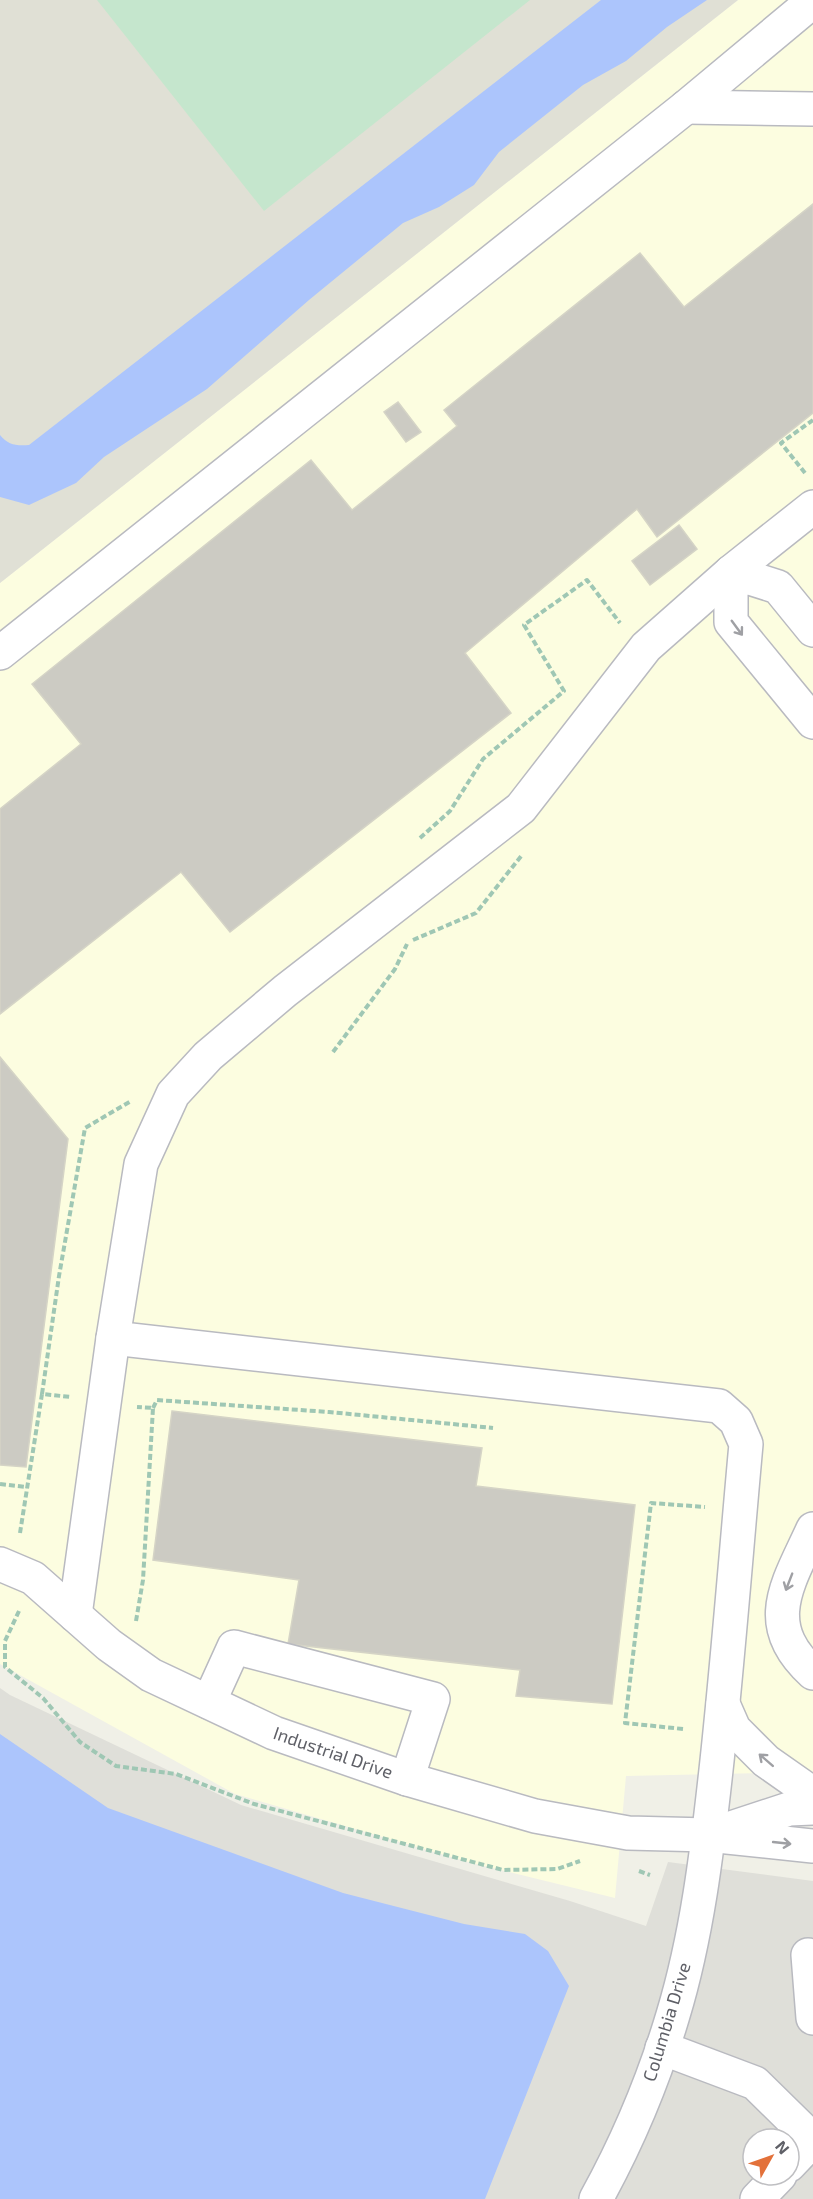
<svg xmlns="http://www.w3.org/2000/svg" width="813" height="2199" font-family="'Exo 2',sans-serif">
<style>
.commercial{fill:#fcfde0}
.industrial{fill:#dfdfd9;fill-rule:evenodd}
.education{fill:#e0e0d5}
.green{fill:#c5e6cd}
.water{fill:#acc5fc}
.building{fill:#cccbc3;stroke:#d5d4c6;stroke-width:1.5}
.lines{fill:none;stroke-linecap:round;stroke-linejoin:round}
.minor-casing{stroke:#b9bac0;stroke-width:36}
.path{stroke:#9fc7b4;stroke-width:4;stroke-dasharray:6 3;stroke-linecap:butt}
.minor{stroke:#fff;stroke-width:33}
.oneway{stroke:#9fa0a4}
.labels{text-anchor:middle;stroke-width:4.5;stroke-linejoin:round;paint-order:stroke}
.street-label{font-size:18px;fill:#5f6067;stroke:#fff}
</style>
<rect width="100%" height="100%" fill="#f0f0e7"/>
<path class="commercial" d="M738 0H813V1772L626 1776 615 1898 472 1863 235 1794 0 1664V583Z"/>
<path class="industrial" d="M0 1688 10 1695 241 1805 570 1901 646 1926 668 1862 813 1881V2199H0ZM753 2139H789V2175H753Z"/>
<path class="education" d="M0 0H738L0 583Z"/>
<path class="green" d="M97 0H530L264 211Z"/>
<g class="water">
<path d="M601 0H707L667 27 626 61 583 85 499 152 474 185 439 207 403 223 309 300 207 389 104 457 76 483 29 505 0 497V435C8 445 16 446 29 445Z"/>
<path d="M0 1734 108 1808 343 1893 464 1924 525 1934 548 1951 569 1986 485 2199H0Z"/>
</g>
<g class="building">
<path d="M813 204V413L657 537 637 509 465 653 511 713 230 932 181 872 0 1014V809L81 744 32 684 311 460 352 510 457 426 444 410 640 253 684 307Z"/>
<path d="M398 402 421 432 406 442 384 412Z"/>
<path d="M679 525 697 549 650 585 632 561Z"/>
<path d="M0 1057 68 1139 26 1467 0 1465Z"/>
<path d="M172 1411 482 1448 476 1486 635 1505 612 1704 516 1696 520 1670 288 1644 299 1580 153 1560Z"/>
</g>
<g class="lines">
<g class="minor-casing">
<g id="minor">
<path d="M686 107 813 109"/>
<path d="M813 630 778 587 731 572V622L813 722"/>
<path d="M0 653 686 107 813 1"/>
<path d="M113 1338 719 1406 736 1421 746 1444C736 1553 728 1661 716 1770 707 1852 697 1936 673 2015 654 2079 628 2141 596 2199"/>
<path d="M813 1529C788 1584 759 1624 813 1673"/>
<path d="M0 1564 33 1578 109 1645 151 1675 274 1733 407 1779 535 1816 628 1833 708 1835 813 1846"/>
<path d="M75 1615 113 1338 141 1164 173 1094 208 1056 285 991 521 808 646 647 731 572 813 507"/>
<path d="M209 1702 234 1647 433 1699 407 1779"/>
<path d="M723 1704 734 1729 766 1761 813 1794"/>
<path d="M719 1832 789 1809 813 1808"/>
<path d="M813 1956 808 1955 813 2018"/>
<path d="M662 2048 755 2083 813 2140"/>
<path d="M789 2165 813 2140"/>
<path d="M757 2199 780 2175"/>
</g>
</g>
<g class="path">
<path d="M805 473 781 443 813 420"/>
<path d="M420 838 450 811 483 759 564 691 524 625 587 580 620 623"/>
<path d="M413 940 476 913 522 855"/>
<path d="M333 1052 395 969 407 944"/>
<path d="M42 1394 59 1276 85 1128 131 1101"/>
<path d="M153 1408 157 1400 329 1412 493 1428"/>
<path d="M0 1484 27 1487"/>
<path d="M20 1533 42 1394 71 1397"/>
<path d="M19 1611 5 1641V1667L43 1698 80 1742 116 1766 176 1774 254 1804 503 1870 557 1869 580 1861"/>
<path d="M136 1621 143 1580 153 1408 137 1407"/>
<path d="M683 1729 625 1723 651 1503 705 1507"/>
<path d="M639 1871 650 1875"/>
</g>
<use href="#minor" class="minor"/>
</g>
<defs><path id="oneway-shaft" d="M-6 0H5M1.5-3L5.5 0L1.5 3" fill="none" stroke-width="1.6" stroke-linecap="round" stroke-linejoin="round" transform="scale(1.5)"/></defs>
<g class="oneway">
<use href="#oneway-shaft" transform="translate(737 628) rotate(54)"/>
<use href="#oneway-shaft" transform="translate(789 1582) rotate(111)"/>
<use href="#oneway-shaft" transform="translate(766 1760) rotate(-139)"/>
<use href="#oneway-shaft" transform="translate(782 1843) rotate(6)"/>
</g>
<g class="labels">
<g class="street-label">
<text transform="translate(333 1753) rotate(19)" y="6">Industrial Drive</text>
<text transform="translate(667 2022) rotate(-73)" y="6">Columbia Drive</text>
</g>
</g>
<g transform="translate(771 2157) rotate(50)"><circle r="28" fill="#ffffff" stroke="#bfbfc2" stroke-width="1.5"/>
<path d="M0-4.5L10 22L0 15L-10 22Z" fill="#e3713a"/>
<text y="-9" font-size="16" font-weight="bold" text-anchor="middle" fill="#5f6067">N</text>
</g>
</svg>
